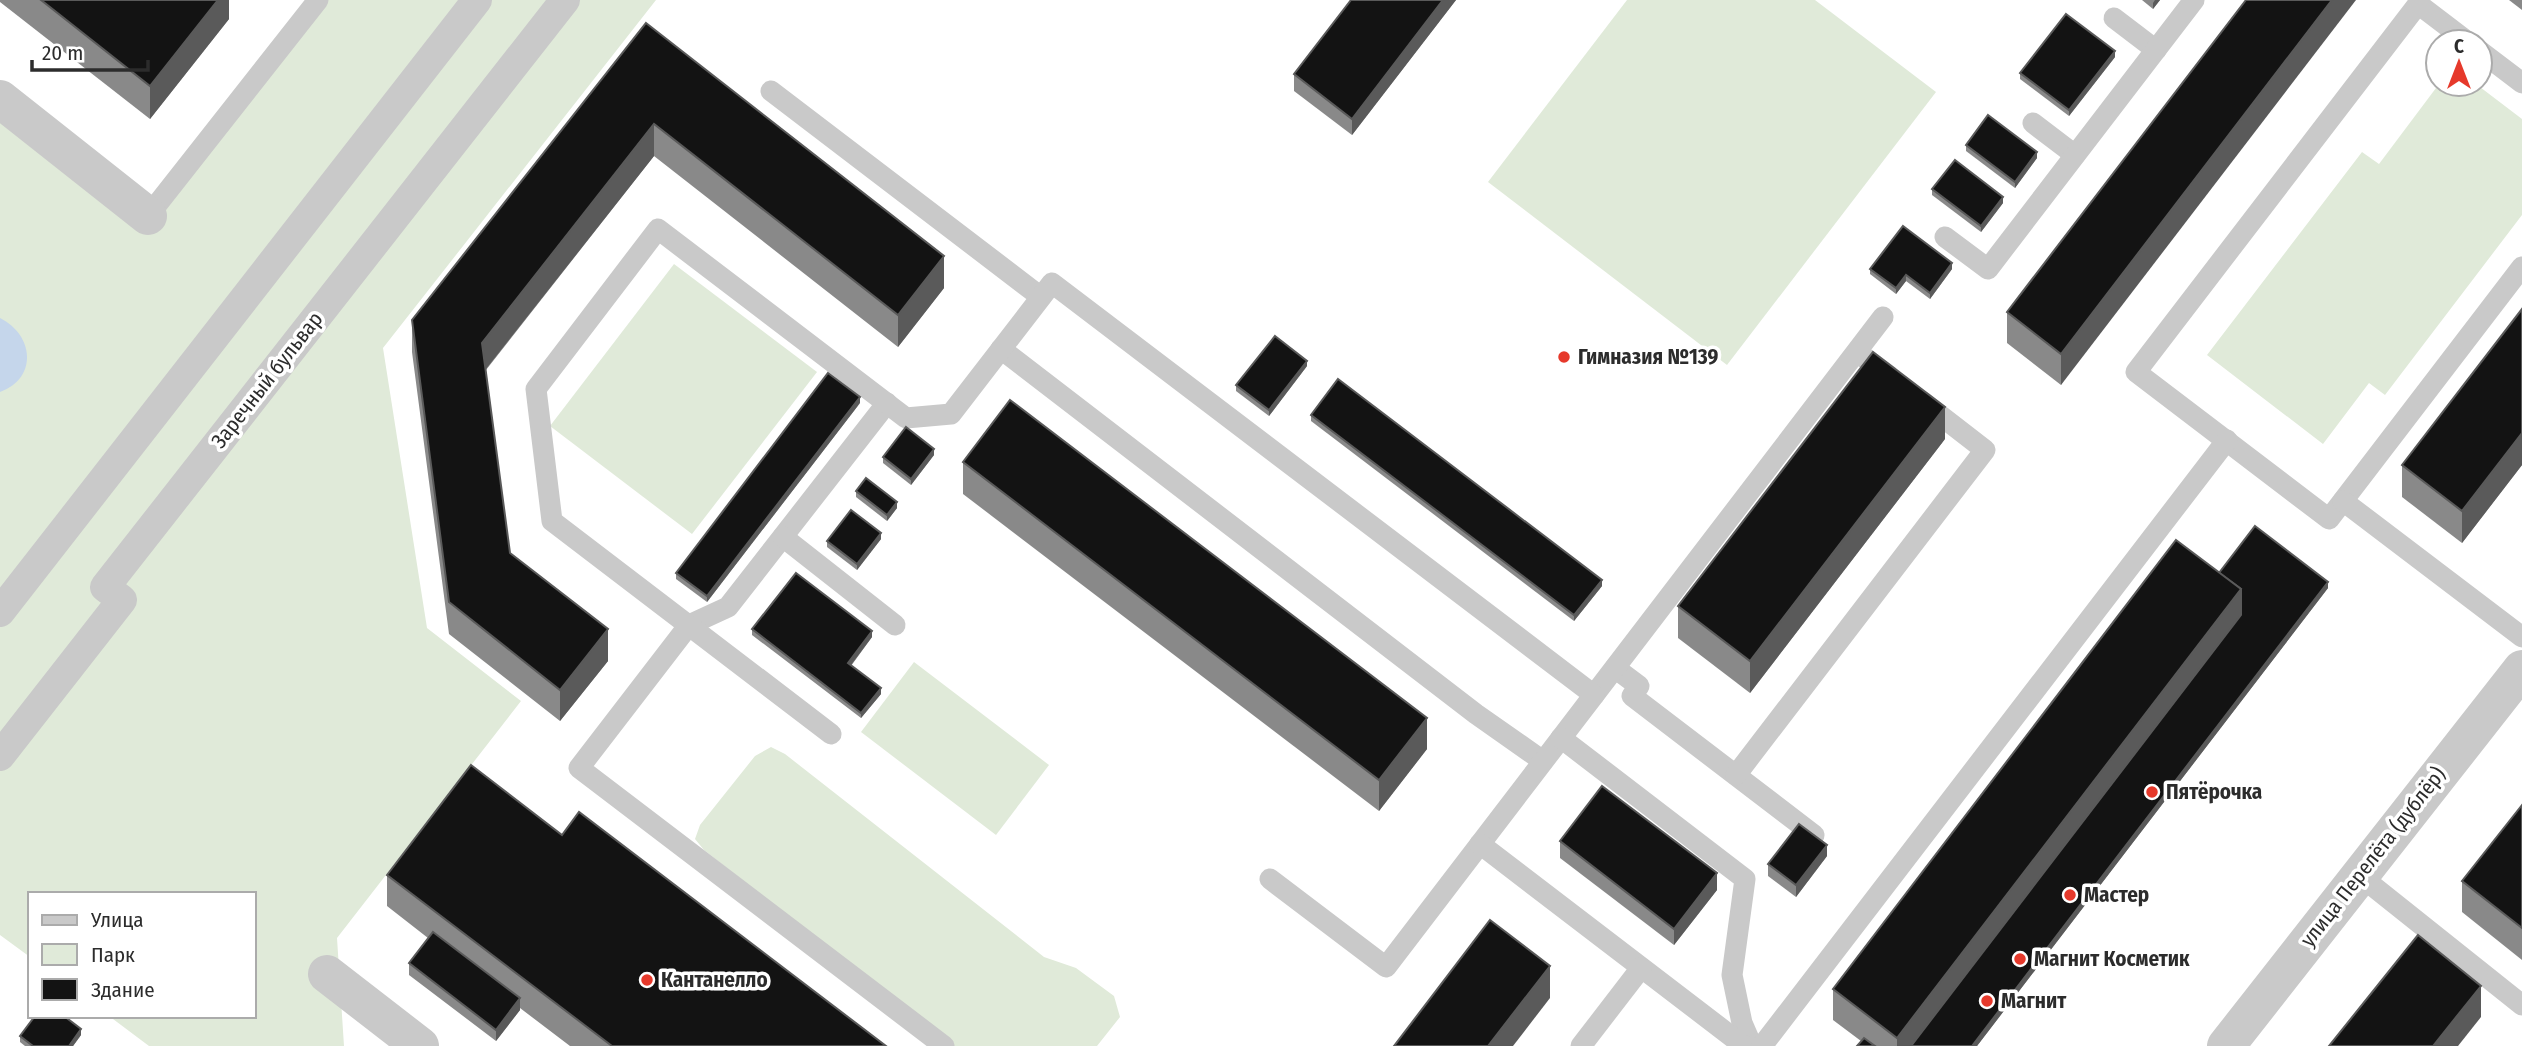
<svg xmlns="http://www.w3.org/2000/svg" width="2522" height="1046" font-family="'Fira Sans Condensed',sans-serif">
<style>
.green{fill:#e0ead9}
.water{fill:#c5d6eb}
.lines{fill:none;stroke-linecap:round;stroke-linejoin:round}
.service{stroke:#c9c9c9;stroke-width:21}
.pedestrian{stroke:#c9c9c9;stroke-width:30}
.minor{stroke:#c9c9c9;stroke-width:38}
.tertiary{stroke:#c9c9c9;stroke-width:38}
.wall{fill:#898989}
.shaded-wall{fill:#5a5a5a}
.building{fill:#131313;stroke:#5a5a5a;stroke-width:2}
.poi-dot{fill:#e6392b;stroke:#fff;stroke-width:2.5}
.labels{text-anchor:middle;stroke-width:7;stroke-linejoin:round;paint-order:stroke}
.poi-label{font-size:21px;font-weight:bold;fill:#2c2c2c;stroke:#fff;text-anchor:start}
.street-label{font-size:21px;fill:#2c2c2c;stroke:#fff}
</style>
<rect width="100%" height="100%" fill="#fff"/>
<g class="green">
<path d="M309 0H656L383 348 427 628 521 701 337 938 344 1046H149L109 1016H254V894H30V957L0 935V110L137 217Z"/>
<path d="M1627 0H1815L1936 92 1727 365 1488 182Z"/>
<path d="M2439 84H2476L2522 119V215L2385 395 2369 383 2323 444 2207 355 2362 152 2379 164Z"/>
<path d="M674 264 817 372 692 534 550 426Z"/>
<path d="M914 662 1049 765 996 835 861 732Z"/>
<path d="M771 747 785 754 1044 957 1076 968 1114 996 1120 1017 1097 1046H953L704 850 695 839 700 825 755 756Z"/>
</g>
<path class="water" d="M0 318C34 335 38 378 0 392Z"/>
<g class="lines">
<g class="service">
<path d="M2114 18 2156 50"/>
<path d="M2468 42 2418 4 2136 372 2329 519 2522 267"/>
<path d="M2480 51 2522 83"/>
<path d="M771 91 1041 297"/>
<path d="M2033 123 2075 155"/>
<path d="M148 216 318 0"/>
<path d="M1945 237 1988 269 2194 0"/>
<path d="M1001 349 1476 714 1543 761"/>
<path d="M1857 352 1889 376"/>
<path d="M887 403 728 607 689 625 579 768 944 1046"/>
<path d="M2343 501 2522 637"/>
<path d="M783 537 895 625"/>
<path d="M1615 668 1639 686 1632 696 1814 835"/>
<path d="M1594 695 1883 317"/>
<path d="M831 734 552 521 536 389 658 229 906 418 951 414 1052 283 1594 695 1386 967 1270 879"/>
<path d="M1561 738 1745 879 1732 975 1742 1023 1752 1046"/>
<path d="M1736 775 1985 450 1923 402"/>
<path d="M1480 844 1744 1046"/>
<path d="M2359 875 2522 1005"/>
<path d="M1581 1046 1641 968"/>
<path d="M1762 1046 2227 440"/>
</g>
<g class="pedestrian">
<path d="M0 612 477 0"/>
<path d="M0 756 122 600 105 587 565 0"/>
</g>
<g class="minor">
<path d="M0 99 148 216"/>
<path d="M327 974 420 1046"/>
</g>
<path class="tertiary" d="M2226 1046 2522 669"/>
</g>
<g class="wall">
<path d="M0 0H229V19L150 119 0 2Z"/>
<path d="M1351 0H1456L1352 135 1294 91V74Z"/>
<path d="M2142 0H2160L2153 9Z"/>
<path d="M2246 0 2061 385 2007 343V312Z"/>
<path d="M2509 0H2522V10Z"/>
<path d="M646 23 944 288 898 347 654 156 486 370 510 553 608 661 560 721 449 634 412 352V320Z"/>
<path d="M2115 57 2069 116 2020 79V73Z"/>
<path d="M1966 145 2037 158 2015 188 1966 151Z"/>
<path d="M1932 189 2003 203 1981 232 1932 195Z"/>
<path d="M1870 269H1952L1930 299 1906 281 1896 294 1870 274Z"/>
<path d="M2522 309V465L2462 543 2402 497V465Z"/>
<path d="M1307 366 1269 416 1236 391V385Z"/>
<path d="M860 403 707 602 676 579V573Z"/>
<path d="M1311 415 1602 586 1574 621 1311 421Z"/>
<path d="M1945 439 1750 693 1678 638V606Z"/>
<path d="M934 455 911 485 883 463V457Z"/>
<path d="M963 462 1427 749 1379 811 963 494Z"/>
<path d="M856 491 897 508 887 521 856 497Z"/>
<path d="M881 539 857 570 827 547V541Z"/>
<path d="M2219 573 2328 588 1977 1046H1857L1861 1041 1833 1020V989Z"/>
<path d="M752 629 872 637 851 666 881 694 861 718 752 635Z"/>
<path d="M2522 805V960L2462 912V881Z"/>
<path d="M562 835 886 1046H570L520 1008V1010L496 1041 409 975V963L428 938 387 906V875Z"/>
<path d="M1560 841 1717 890 1674 945 1560 858Z"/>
<path d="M1827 856 1796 897 1768 876V864Z"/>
<path d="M81 1035 73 1046H25L20 1042V1036Z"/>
</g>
<g class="shaded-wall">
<path d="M218 0H229V19L150 119V86Z"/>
<path d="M1443 0H1456L1352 135V119Z"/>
<path d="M2155 0H2160L2153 9V3Z"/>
<path d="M2332 0H2356L2061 385V354Z"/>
<path d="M2115 51V57L2069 116V110Z"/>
<path d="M654 124V156L482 374V343Z"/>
<path d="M2037 152V158L2015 188V182Z"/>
<path d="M2003 197V203L1981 232V226Z"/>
<path d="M944 256V288L898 347V315Z"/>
<path d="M1952 263V269L1930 299V293Z"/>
<path d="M1906 275V281L1896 294V288Z"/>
<path d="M1307 361V366L1269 416V410Z"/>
<path d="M860 397V403L707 602V596Z"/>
<path d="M1945 407V439L1750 693V661Z"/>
<path d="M2522 433V465L2462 543V511Z"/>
<path d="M934 449V455L911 485V479Z"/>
<path d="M897 502V508L887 521V515Z"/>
<path d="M881 533V539L857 570V564Z"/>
<path d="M1602 580V586L1574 621V615Z"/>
<path d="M2328 582V588L1977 1046H1972Z"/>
<path d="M2241 589V621L1915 1046H1897V1038Z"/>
<path d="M608 629V661L560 721V690Z"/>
<path d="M872 631V637L848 669V663Z"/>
<path d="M881 688V694L861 718V713Z"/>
<path d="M1427 718V749L1379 811V780Z"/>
<path d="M1827 845V856L1796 897V885Z"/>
<path d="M1717 873V890L1674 945V929Z"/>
<path d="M1550 966V998L1513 1046H1488Z"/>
<path d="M2481 986V1017L2458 1046H2433Z"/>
<path d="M520 998V1010L496 1041V1030Z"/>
<path d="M81 1029V1035L73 1046H69Z"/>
</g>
<g class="building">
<path d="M41 0H218L150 86Z"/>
<path d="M1351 0H1443L1352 119 1294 74Z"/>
<path d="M2246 0H2332L2061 354 2007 312Z"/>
<path d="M2066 14 2115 51 2069 110 2020 73Z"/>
<path d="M646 23 944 256 898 315 654 124 482 343 510 553 608 629 560 690 449 602 412 320Z"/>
<path d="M1988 115 2037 152 2015 182 1966 145Z"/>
<path d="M1955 160 2003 197 1981 226 1932 189Z"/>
<path d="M1903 226 1952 263 1930 293 1906 275 1896 288 1870 269Z"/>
<path d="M2522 309V433L2462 511 2402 465Z"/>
<path d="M1275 336 1307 361 1269 410 1236 385Z"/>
<path d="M1873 352 1945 407 1750 661 1678 606Z"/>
<path d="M828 373 860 397 707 596 676 573Z"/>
<path d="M1338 379 1602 580 1574 615 1311 415Z"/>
<path d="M1010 400 1427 718 1379 780 963 462Z"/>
<path d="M906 427 934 449 911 479 883 457Z"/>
<path d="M866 478 897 502 887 515 856 491Z"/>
<path d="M851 510 881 533 857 564 827 541Z"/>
<path d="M2255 526 2328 582 1972 1046H1911L2241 615V589L2219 573Z"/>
<path d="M2176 540 2241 589 1897 1038 1833 989Z"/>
<path d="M796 573 872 631 848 663 881 688 861 713 752 629Z"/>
<path d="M471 765 562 835 579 812 886 1046H612L387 875Z"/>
<path d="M1602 786 1717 873 1674 929 1560 841Z"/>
<path d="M2522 805V928L2462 881Z"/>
<path d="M1799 824 1827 845 1796 885 1768 864Z"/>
<path d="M1490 920 1550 966 1488 1046H1394Z"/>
<path d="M433 932 520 998 496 1030 409 963Z"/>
<path d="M2418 935 2481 986 2433 1046H2329Z"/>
<path d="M35 1016H64L81 1029 69 1046H33L20 1036Z"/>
<path d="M1864 1038 1875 1046H1857Z"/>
</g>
<g class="poi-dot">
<circle cx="1564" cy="357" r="7"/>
<circle cx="2152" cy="792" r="7"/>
<circle cx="2070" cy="895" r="7"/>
<circle cx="2020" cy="959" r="7"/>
<circle cx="647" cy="980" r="7"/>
<circle cx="1987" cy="1001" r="7"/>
</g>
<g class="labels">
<g class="poi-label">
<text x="1578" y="364">Гимназия №139</text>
<text x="2166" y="799">Пятёрочка</text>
<text x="2084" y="902">Мастер</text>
<text x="2034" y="966">Магнит Косметик</text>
<text x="661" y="987">Кантанелло</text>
<text x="2001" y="1008">Магнит</text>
</g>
<g class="street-label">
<text transform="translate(267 380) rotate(-52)" y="7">Заречный бульвар</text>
<text transform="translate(2373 857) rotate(-52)" y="7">улица Перелёта (дублёр)</text>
</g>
</g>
<rect x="28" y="892" width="228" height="126" fill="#ffffff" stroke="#ababab" stroke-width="2"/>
<rect x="42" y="915" width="35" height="10" fill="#c9c9c9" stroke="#ababab" stroke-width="2"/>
<text x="91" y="927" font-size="21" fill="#2c2c2c">Улица</text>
<rect x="42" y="944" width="35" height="21" fill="#e0ead9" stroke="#ababab" stroke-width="2"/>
<text x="91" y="962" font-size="21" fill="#2c2c2c">Парк</text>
<rect x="42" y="979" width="35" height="21" fill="#131313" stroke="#ababab" stroke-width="2"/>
<text x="91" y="997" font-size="21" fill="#2c2c2c">Здание</text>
<g transform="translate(2459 63)"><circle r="33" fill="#ffffff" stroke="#ababab" stroke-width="2"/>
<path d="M0-5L12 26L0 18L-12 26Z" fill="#e6392b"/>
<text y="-10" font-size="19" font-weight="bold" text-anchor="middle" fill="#2c2c2c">С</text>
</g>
<path d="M32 60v10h116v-10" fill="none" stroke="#2c2c2c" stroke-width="3.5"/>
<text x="42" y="60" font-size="21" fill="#2c2c2c" stroke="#ffffff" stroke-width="5" paint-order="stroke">20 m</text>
</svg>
